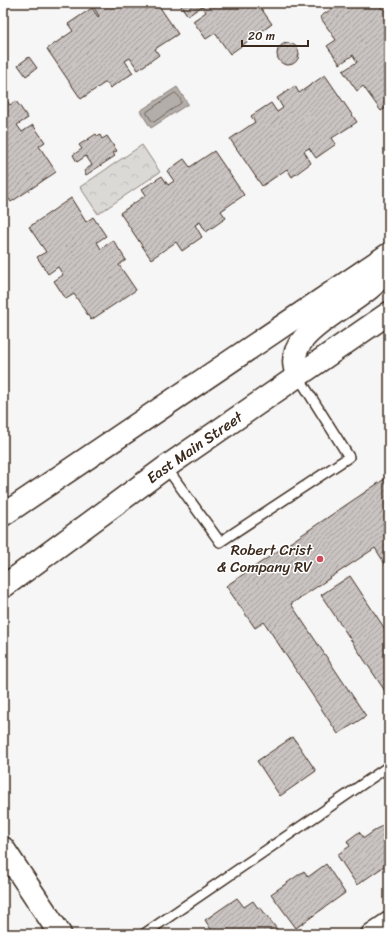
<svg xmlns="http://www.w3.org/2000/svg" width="392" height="937" font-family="Sriracha,sans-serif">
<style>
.park{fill:url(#park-crowns);stroke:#8b827a}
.water{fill:#b4aeaa;stroke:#847972}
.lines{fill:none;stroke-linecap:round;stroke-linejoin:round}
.shore{stroke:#6b5f56;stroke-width:1}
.building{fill:url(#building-hatch);stroke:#3b2a1e}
.service-casing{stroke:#3b2a1e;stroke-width:12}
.minor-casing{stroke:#3b2a1e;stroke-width:21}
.primary-casing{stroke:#3b2a1e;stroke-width:25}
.service{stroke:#fff;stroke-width:9}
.minor{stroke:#fff;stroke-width:18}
.primary{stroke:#fff;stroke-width:22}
.poi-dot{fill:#d1495b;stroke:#fff;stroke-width:1.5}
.labels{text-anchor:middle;stroke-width:3;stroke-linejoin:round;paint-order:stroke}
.street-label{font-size:15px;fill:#3b2a1e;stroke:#fff}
.poi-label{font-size:15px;fill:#3b2a1e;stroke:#fff;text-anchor:end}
</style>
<defs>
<pattern id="park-crowns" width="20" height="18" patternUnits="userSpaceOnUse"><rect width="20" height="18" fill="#dbd9d6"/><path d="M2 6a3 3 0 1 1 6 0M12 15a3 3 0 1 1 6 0" fill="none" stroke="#bdbab7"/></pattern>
<pattern id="building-hatch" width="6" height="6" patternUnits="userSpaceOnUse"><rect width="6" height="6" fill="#c9c3c1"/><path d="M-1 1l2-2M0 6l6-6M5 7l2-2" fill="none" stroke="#a49f9c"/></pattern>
</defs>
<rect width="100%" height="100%" fill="#f7f6f6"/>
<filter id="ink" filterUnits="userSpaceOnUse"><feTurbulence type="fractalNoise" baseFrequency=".025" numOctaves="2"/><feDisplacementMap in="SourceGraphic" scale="8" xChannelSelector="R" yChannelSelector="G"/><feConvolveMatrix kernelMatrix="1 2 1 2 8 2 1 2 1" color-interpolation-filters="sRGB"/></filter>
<g filter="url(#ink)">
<path class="park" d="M142 145 160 172 98 214 80 187Z"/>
<path class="water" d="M177 87 188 104 151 128 140 111Z"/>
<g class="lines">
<path class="shore" d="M175 93C178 94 182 100 181 103L154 122 152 121 147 114V112Z"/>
</g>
<g class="building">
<path d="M97 3H157L178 34 155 49 159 55 138 70 130 58 125 61 133 73 110 88 106 82 81 99 47 49 73 31 68 24 92 8 98 17 99 16 93 6Z"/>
<path d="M179 3H260L258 4 272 24 230 54 215 33 206 39 193 21 206 12 202 6 188 16Z"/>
<path d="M340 3H378L382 9 389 5V106L381 111 363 86 357 91 343 71 357 62 353 55 340 64 327 46 336 40 320 17Z"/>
<circle cx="288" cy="54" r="11"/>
<path d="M29 57 37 68 26 76 18 65Z"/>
<path d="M325 75 357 122 332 138 336 144 316 158 309 148 304 151 311 163 292 177 287 169 262 186 230 139 255 122 251 116 271 103 277 112 283 108 277 98 295 86 299 93Z"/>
<path d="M3 96 10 105 16 101 28 118 17 125 22 132 33 125 45 142 39 146 56 172 11 202 3 191Z"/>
<path d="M96 134 98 137 100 135 102 139 107 136 117 151 113 153 115 156 86 175 84 171 92 165 86 156 77 162 73 155 82 149 79 145Z"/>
<path d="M214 151 244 195 221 211 226 218 206 232 200 222 195 225 202 237 182 251 176 242 151 259 120 213 146 195 142 189 162 176 168 185 174 181 167 171 184 159 190 167Z"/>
<path d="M71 198 86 222 93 217 106 236 97 242 101 249 113 240 126 260 119 265 136 290 91 320 74 294 66 299 54 281 63 275 58 267 48 274 37 257 46 252 29 227Z"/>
<path d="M389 476V570L375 548 291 604 366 716 338 734 264 622 255 628 226 586Z"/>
<path d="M350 576 389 635V697L321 595Z"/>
<path d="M293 737 316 771 280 796 257 761Z"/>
<path d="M389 821V858L387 860 389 863 357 885 337 855 350 846 347 841 359 832 364 838Z"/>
<path d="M326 864 345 893 296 928 271 894 304 871 308 877Z"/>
<path d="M237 898 244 907 253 901 258 908 260 907 280 933 214 934 205 920Z"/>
</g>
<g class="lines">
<g class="service-casing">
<g id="service">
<path d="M166 467 220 542 349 457 298 376"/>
<path d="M144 934 389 766"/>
</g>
</g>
<g class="minor-casing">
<path id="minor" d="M370 934 389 921"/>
</g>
<g class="primary-casing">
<g id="primary">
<path d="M298 376C283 347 316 326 336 312 348 304 360 296 371 287 378 281 383 273 389 266"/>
<path d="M3 515 389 254"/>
<path id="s1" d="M3 587 166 467 389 313"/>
<path d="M3 848 60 934"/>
</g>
</g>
<use href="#service" class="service"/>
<use href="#minor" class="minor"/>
<use href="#primary" class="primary"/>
</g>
</g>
<circle class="poi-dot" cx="320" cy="559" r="4"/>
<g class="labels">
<g class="street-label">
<text dy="5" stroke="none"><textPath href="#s1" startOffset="237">East Main Street</textPath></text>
</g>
<g class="poi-label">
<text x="312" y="555">Robert Crist<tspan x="312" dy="17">&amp; Company RV</tspan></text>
</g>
</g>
<rect width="392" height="937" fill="none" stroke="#fff" stroke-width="16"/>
<rect x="8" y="8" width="376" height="921" fill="none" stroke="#3b2a1e" stroke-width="1.5" filter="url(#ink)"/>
<path d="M242 40v6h66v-6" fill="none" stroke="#3b2a1e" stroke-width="2"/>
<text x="248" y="40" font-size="12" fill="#3b2a1e" stroke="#ffffff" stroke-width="3" paint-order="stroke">20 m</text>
</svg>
